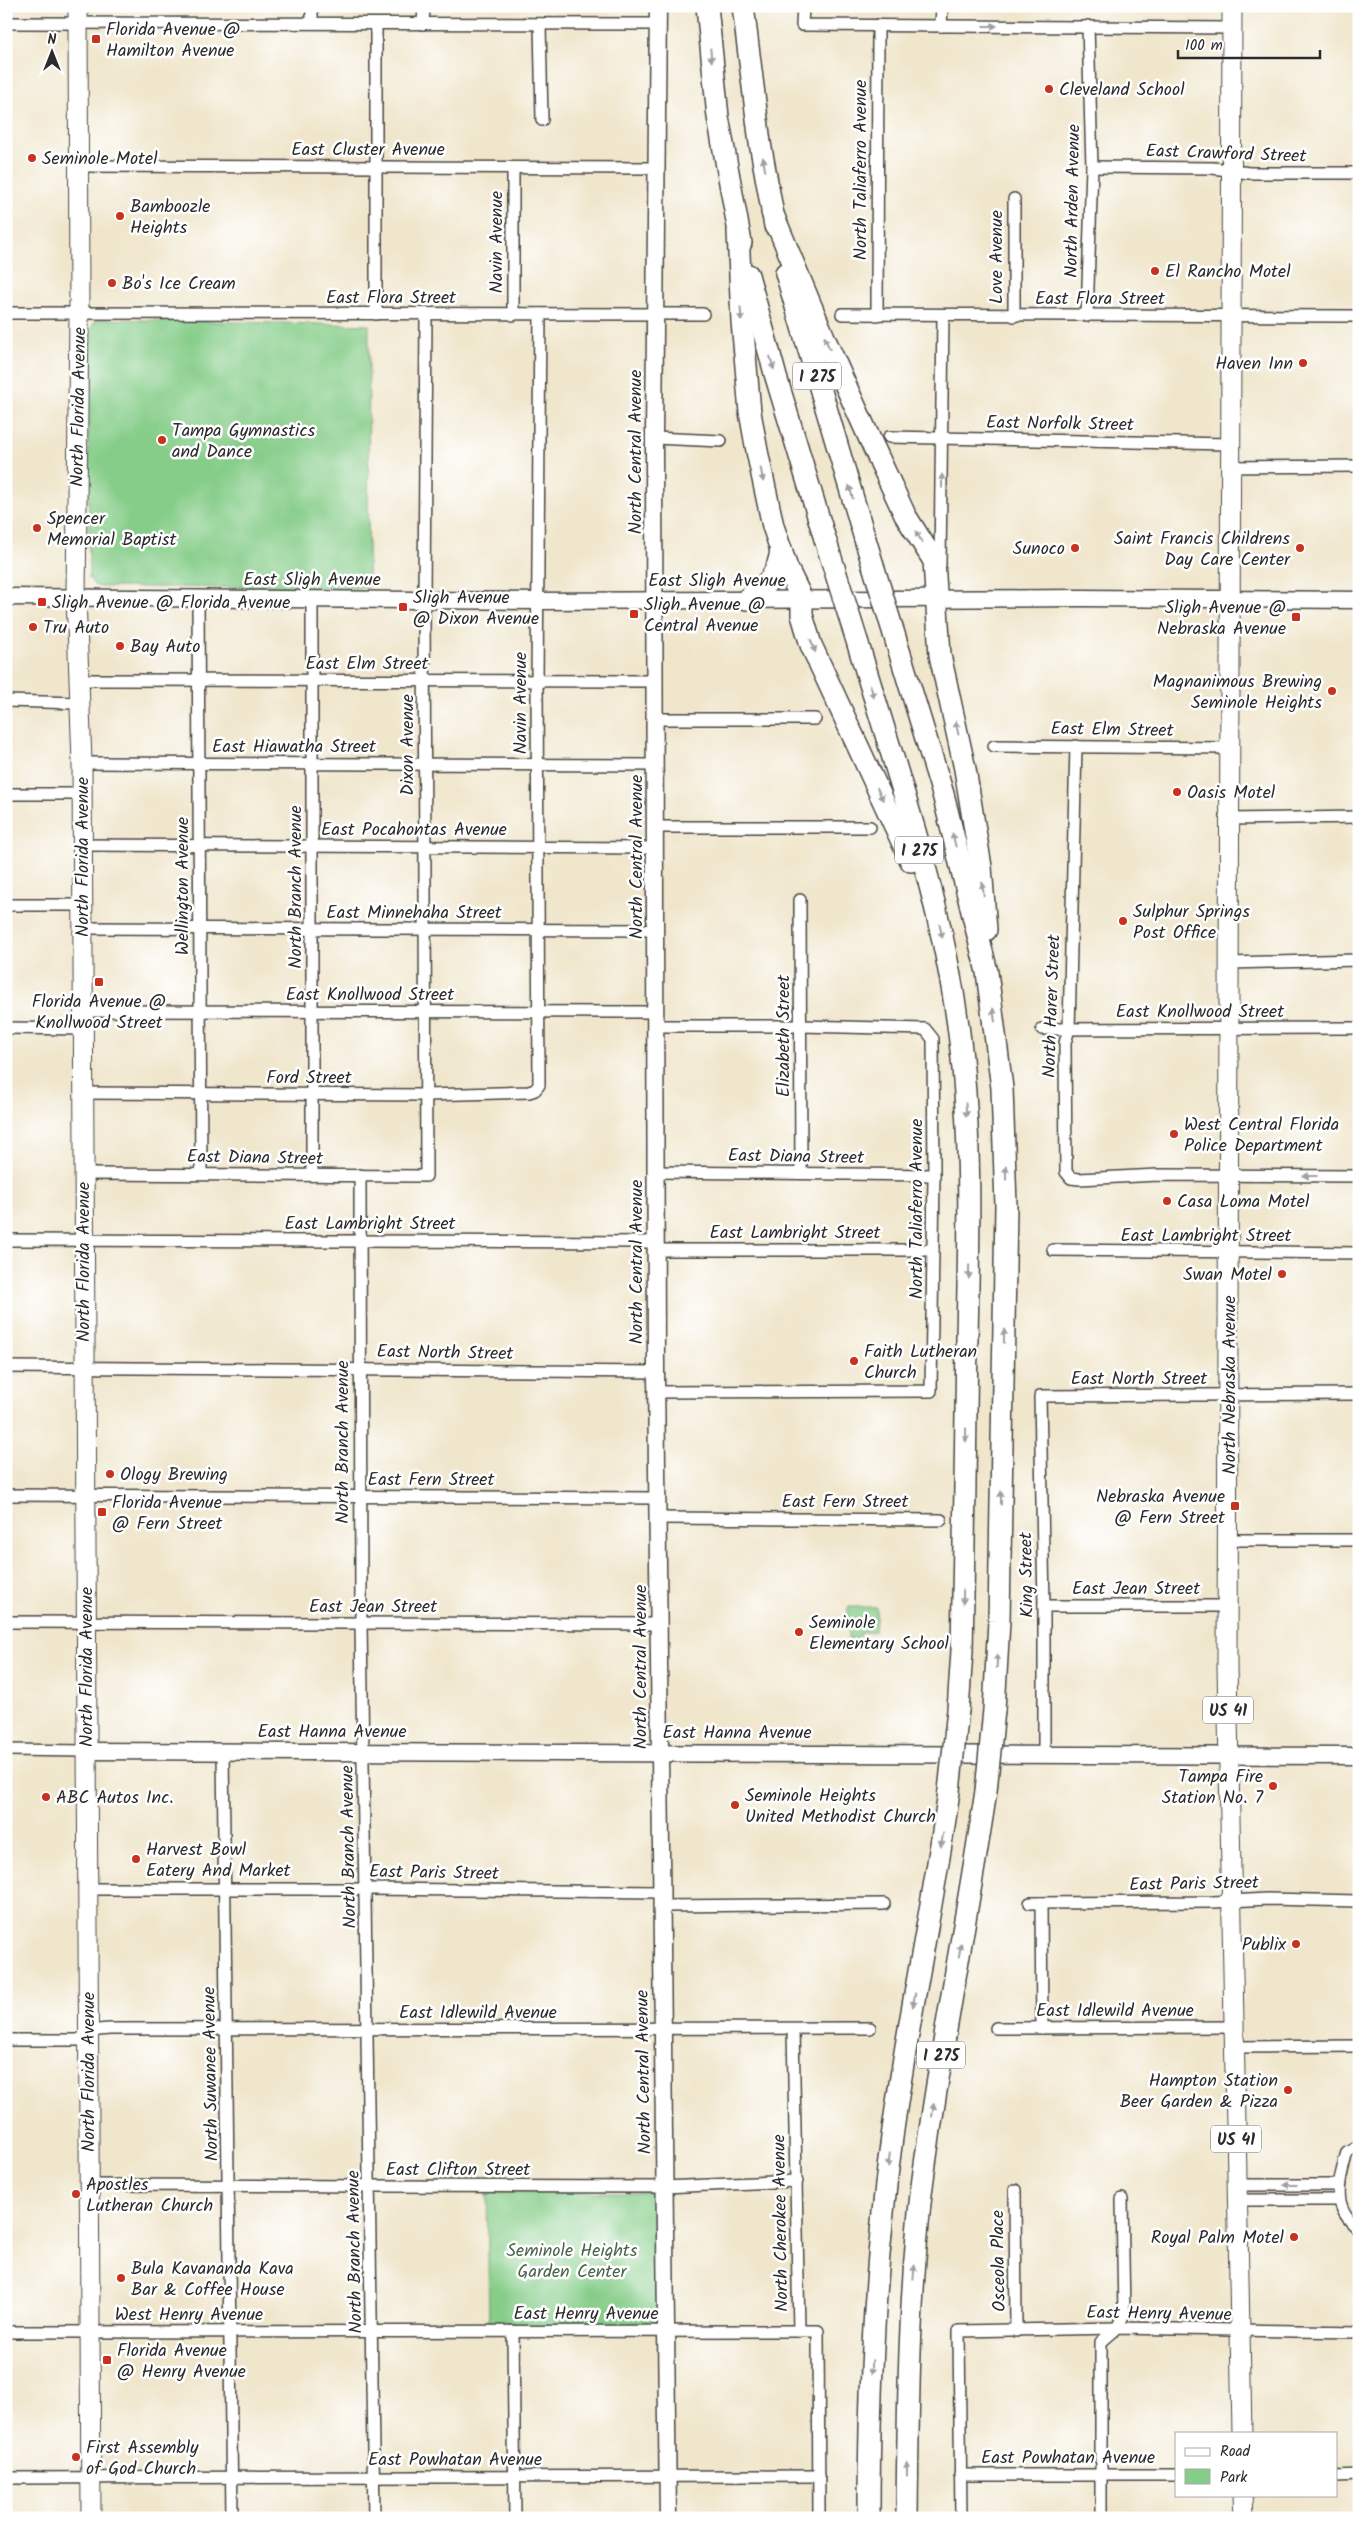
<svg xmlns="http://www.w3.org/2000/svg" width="1365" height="2524" font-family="Kalam,sans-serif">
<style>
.green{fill:#86cd89;stroke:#587c5a}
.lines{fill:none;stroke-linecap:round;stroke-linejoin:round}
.street-casing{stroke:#494743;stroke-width:14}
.secondary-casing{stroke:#494743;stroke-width:19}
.primary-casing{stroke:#494743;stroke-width:21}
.highway-casing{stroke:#494743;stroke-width:24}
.street{stroke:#fff;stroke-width:11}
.secondary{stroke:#fff;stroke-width:16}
.primary{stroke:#fff;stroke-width:19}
.highway{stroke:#fff;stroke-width:21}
.highway-bridge-casing{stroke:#494743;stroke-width:24;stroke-linecap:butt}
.highway-bridge{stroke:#fff;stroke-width:21}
.oneway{fill:#a0a0a0}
.poi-dot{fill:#c8321e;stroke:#fff;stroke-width:2}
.labels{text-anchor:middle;stroke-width:5;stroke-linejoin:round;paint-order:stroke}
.shield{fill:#fff;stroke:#6b6b6b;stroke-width:1}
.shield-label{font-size:16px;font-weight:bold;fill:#2b2b2b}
.poi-label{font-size:18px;fill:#2b2b2b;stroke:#fff;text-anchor:start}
.street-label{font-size:18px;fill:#2b2b2b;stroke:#fff}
.park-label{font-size:18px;fill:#4b644c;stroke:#fff}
</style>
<rect width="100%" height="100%" fill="#fff"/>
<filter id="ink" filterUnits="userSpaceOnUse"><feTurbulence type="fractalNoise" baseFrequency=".02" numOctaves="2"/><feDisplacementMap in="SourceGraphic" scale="10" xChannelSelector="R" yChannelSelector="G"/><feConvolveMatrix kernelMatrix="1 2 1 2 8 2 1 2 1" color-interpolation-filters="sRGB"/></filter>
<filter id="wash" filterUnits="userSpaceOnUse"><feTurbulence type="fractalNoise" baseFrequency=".0096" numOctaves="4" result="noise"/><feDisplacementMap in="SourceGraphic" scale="20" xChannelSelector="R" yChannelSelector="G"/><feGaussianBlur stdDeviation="1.12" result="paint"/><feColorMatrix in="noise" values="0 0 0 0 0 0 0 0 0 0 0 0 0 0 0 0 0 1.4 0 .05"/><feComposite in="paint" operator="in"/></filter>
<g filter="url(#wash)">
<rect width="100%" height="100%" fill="#f0e6cc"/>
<g class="green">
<path d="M98 319 369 325 368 588 100 587 94 585 89 578 88 336 91 327Z"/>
<path d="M848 1607H877L875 1631 861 1633 857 1639H848Z"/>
<path d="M487 2192H656L658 2328H489Z"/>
</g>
</g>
<g filter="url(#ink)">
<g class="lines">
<g class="street-casing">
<g id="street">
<path d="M312 6V23"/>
<path d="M803 6 802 25 1231 28"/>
<path d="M6 23 658 24"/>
<path d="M376 24V314"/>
<path d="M423 24 424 6"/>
<path d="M540 24 542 120"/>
<path d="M941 26 942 6"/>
<path d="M79 166 657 168"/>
<path d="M1092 167 1213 168 1249 173H1359"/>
<path d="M513 168V315"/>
<path d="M6 313 703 314"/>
<path d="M842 314 1359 316"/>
<path d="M877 315 878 25"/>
<path d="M1014 316V199"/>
<path d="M1087 316 1092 167 1088 26"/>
<path d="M889 437 1229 444"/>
<path d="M654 438 721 441"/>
<path d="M1229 467 1359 466"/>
<path d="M940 565 943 315"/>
<path d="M198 598 201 1174"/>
<path d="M312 598V1175"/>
<path d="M78 680 656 681"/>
<path d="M6 701 79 703"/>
<path d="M656 719H815"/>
<path d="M994 746 1230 748"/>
<path d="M1076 746 1069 1029 1065 1043 1066 1172 1071 1178 1079 1179 1158 1175 1359 1176"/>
<path d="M82 763 656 765"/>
<path d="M6 794H82"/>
<path d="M1229 819 1359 817"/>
<path d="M656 827H870"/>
<path d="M81 845 656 848"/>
<path d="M800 900 801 1173"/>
<path d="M6 905H82"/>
<path d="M82 928 656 930"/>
<path d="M1229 963 1359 960"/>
<path d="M83 1011 656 1012"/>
<path d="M6 1028 83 1029"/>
<path d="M1042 1029 1359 1028"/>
<path d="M82 1093 427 1095 529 1092 535 1090 539 1085 537 682 540 314"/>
<path d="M656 1172 934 1175"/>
<path d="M83 1174 426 1176 424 599 426 315"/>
<path d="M360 1175 361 1623 374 2518"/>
<path d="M6 1240 656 1242"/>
<path d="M656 1250H933"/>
<path d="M1053 1250 1359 1253"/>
<path d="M6 1367 656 1372"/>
<path d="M656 1392 931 1391 934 1175 933 1039 925 1029 801 1026H656"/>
<path d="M6 1495 657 1498"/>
<path d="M659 1518 941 1520"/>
<path d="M1228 1540H1359"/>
<path d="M1044 1606H1228"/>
<path d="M6 1622 660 1624"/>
<path d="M6 1750 86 1751"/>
<path d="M223 1751 232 2518"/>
<path d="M1044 1753V1606L1040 1396 1359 1394"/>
<path d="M87 1889H366L661 1892"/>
<path d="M1030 1903 1213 1902 1267 1899 1359 1901"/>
<path d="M1041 1903 1042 2028"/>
<path d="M662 1906 884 1904"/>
<path d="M996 2028 1234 2027"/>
<path d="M793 2029 799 2331"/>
<path d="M6 2040H78L98 2030 110 2029 870 2028"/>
<path d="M1234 2047 1359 2046"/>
<path d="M1359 2145 1347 2152C1339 2183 1330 2206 1359 2229"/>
<path d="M89 2185 664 2187 797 2181"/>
<path d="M1237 2185H1339"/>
<path d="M1015 2190 1016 2331"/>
<path d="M1237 2200H1339"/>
<path d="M513 2331 515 2518"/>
<path d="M6 2332 818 2331 819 2518"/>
<path d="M960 2475H1176"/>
<path d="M1336 2476 1359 2475"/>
<path d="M6 2478 819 2476"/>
<path d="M961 2518 959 2331 1117 2328 1359 2332"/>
<path d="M1101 2518V2342L1117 2328 1124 2314 1122 2199"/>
</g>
</g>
<g class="secondary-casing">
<g id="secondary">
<path d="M658 6 654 438 656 1372 668 2518"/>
<path d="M6 597 538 601 1081 598 1359 600"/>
<path d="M86 1751 1359 1756"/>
</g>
</g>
<g class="primary-casing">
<g id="primary">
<path d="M78 6 79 313 76 596 82 763 91 2518"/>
<path d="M1232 6 1227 1665 1242 2433"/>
<path d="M1243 2495 1244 2518"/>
</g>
</g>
<g class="highway-casing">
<g id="highway">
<path d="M707 6 718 117 741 243"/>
<path d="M743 6 760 143 775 226"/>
<path d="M772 212 826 342 873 446 905 515 934 561 940 655 965 769 981 867 986 930"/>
<path d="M738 231 742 321 750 412 757 451 773 526 787 568 802 599V615L811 645 911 861"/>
<path d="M786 273 865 539"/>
<path d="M748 275 776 377 825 539"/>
<path d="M747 599C767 587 779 572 781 549"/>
<path d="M858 644C897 774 944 905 960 1041 972 1139 969 1239 967 1338 966 1442 964 1547 962 1651L958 1710"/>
<path d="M897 644 943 794 987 972 1002 1088 1006 1206 999 1621 994 1710"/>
<path d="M869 2518C869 2393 874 2269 891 2145 906 2027 933 1910 949 1791"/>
<path d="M907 2518C908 2410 909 2301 921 2194 938 2059 966 1926 986 1791"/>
</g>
</g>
<use href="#street" class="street"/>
<use href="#secondary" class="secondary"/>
<use href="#primary" class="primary"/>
<use href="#highway" class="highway"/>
<g class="highway-bridge-casing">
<g id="highway-bridge">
<path d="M825 539 858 644"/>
<path d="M865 539 897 644"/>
<path d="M949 1791 958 1710"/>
<path d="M986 1791 994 1710"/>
</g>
</g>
<use href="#highway-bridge" class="highway-bridge"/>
</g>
<defs><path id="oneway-solid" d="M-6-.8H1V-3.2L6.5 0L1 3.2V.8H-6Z" transform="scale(1.25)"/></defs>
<g class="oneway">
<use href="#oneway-solid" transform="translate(990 26)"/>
<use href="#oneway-solid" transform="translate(711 55) rotate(84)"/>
<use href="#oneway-solid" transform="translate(764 164) rotate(-100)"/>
<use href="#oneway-solid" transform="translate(741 314) rotate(86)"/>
<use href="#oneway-solid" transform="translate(827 343) rotate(-113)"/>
<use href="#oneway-solid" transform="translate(772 363) rotate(74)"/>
<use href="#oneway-solid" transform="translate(762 475) rotate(79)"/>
<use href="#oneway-solid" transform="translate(942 481) rotate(-90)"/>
<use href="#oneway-solid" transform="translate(851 492) rotate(-106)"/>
<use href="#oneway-solid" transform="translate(919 537) rotate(-120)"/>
<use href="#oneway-solid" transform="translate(813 646) rotate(69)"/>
<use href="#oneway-solid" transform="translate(872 691) rotate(74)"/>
<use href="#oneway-solid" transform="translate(957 728) rotate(-102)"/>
<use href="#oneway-solid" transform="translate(880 794) rotate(64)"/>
<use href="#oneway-solid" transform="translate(954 840) rotate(-104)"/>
<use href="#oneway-solid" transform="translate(983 889) rotate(-97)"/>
<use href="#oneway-solid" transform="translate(941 931) rotate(77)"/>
<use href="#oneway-solid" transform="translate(994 1015) rotate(-98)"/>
<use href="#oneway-solid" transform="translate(966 1110) rotate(86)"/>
<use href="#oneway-solid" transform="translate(1006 1173) rotate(-91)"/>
<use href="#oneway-solid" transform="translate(1310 1176) rotate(180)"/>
<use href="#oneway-solid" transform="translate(969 1272) rotate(91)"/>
<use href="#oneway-solid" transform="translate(1004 1336) rotate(-89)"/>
<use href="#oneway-solid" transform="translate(966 1435) rotate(91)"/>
<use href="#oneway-solid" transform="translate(1001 1498) rotate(-89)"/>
<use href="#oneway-solid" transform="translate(963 1597) rotate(91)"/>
<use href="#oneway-solid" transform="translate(997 1661) rotate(-87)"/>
<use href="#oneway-solid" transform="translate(942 1840) rotate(100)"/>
<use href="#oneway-solid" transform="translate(960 1950) rotate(-80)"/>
<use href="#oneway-solid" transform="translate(914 2000) rotate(100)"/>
<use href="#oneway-solid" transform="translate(933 2110) rotate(-82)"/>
<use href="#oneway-solid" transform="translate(889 2160) rotate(97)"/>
<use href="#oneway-solid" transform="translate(1290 2185) rotate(180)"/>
<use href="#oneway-solid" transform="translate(914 2272) rotate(-85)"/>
<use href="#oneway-solid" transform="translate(872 2367) rotate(92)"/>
<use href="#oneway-solid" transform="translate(907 2469) rotate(-89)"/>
</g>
</g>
<g class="poi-dot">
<rect x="91" y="34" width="10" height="10" rx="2.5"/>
<circle cx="1049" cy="89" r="5"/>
<circle cx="32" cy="158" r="5"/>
<circle cx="120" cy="216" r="5"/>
<circle cx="1155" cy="271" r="5"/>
<circle cx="112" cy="283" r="5"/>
<circle cx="1303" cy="363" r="5"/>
<circle cx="162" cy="440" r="5"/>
<circle cx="37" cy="528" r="5"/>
<circle cx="1075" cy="548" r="5"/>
<circle cx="1300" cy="548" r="5"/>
<rect x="37" y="597" width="10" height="10" rx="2.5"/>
<rect x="398" y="602" width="10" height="10" rx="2.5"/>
<rect x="629" y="609" width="10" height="10" rx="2.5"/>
<rect x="1291" y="612" width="10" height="10" rx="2.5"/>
<circle cx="33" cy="627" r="5"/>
<circle cx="120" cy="646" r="5"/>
<circle cx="1332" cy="691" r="5"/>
<circle cx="1177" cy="792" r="5"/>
<circle cx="1123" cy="921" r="5"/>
<rect x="94" y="977" width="10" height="10" rx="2.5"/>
<circle cx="1174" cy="1134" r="5"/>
<circle cx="1167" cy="1201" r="5"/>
<circle cx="1282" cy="1274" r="5"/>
<circle cx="854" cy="1361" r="5"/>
<circle cx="110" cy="1474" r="5"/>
<rect x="1230" y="1501" width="10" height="10" rx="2.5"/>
<rect x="97" y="1507" width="10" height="10" rx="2.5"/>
<circle cx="799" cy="1632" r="5"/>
<circle cx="1273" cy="1786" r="5"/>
<circle cx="46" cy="1797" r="5"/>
<circle cx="735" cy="1805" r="5"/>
<circle cx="136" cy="1859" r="5"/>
<circle cx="1296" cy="1944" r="5"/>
<circle cx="1288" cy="2090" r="5"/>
<circle cx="76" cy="2194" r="5"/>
<circle cx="1294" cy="2237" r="5"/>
<circle cx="121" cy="2278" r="5"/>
<rect x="102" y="2355" width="10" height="10" rx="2.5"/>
<circle cx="76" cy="2457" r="5"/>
</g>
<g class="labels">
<g class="shield">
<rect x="793" y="362.5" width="48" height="27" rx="4"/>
<rect x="895" y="836.5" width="48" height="27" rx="4"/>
<rect x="1203" y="1696.5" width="50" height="27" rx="4"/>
<rect x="917" y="2041.5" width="48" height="27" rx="4"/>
<rect x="1211" y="2125.5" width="50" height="27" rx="4"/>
</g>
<g class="shield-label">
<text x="817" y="382">I 275</text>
<text x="919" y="856">I 275</text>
<text x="1228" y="1716">US 41</text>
<text x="941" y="2061">I 275</text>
<text x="1236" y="2145">US 41</text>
</g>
<g class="poi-label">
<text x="106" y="35">Florida Avenue @<tspan x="106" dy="21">Hamilton Avenue</tspan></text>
<text x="1059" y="95">Cleveland School</text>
<text x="42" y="164">Seminole Motel</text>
<text x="130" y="212">Bamboozle<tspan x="130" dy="21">Heights</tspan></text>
<text x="1165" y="277">El Rancho Motel</text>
<text x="122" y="289">Bo's Ice Cream</text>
<text x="1293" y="369" text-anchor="end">Haven Inn</text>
<text x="172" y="436">Tampa Gymnastics<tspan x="172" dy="21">and Dance</tspan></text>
<text x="47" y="524">Spencer<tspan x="47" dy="21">Memorial Baptist</tspan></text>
<text x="1290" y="544" text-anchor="end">Saint Francis Childrens<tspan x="1290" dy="21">Day Care Center</tspan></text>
<text x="1065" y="554" text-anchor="end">Sunoco</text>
<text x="413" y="603">Sligh Avenue<tspan x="413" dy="21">@ Dixon Avenue</tspan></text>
<text x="52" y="608">Sligh Avenue @ Florida Avenue</text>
<text x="644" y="610">Sligh Avenue @<tspan x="644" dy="21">Central Avenue</tspan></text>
<text x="1286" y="613" text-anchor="end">Sligh Avenue @<tspan x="1286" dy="21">Nebraska Avenue</tspan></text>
<text x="43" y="633">Tru Auto</text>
<text x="130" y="652">Bay Auto</text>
<text x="1322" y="687" text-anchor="end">Magnanimous Brewing<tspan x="1322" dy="21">Seminole Heights</tspan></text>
<text x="1187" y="798">Oasis Motel</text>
<text x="1133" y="917">Sulphur Springs<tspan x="1133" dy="21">Post Office</tspan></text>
<text x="99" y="1007" text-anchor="middle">Florida Avenue @<tspan x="99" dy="21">Knollwood Street</tspan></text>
<text x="1184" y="1130">West Central Florida<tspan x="1184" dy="21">Police Department</tspan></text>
<text x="1177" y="1207">Casa Loma Motel</text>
<text x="1272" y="1280" text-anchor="end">Swan Motel</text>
<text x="864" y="1357">Faith Lutheran<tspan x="864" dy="21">Church</tspan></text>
<text x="120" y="1480">Ology Brewing</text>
<text x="1225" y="1502" text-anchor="end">Nebraska Avenue<tspan x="1225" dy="21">@ Fern Street</tspan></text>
<text x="112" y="1508">Florida Avenue<tspan x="112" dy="21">@ Fern Street</tspan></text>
<text x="809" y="1628">Seminole<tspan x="809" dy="21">Elementary School</tspan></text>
<text x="1263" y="1782" text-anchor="end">Tampa Fire<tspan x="1263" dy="21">Station No. 7</tspan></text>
<text x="745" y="1801">Seminole Heights<tspan x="745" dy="21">United Methodist Church</tspan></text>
<text x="56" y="1803">ABC Autos Inc.</text>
<text x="146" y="1855">Harvest Bowl<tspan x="146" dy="21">Eatery And Market</tspan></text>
<text x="1286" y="1950" text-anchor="end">Publix</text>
<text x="1278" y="2086" text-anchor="end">Hampton Station<tspan x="1278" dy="21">Beer Garden &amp; Pizza</tspan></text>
<text x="86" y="2190">Apostles<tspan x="86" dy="21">Lutheran Church</tspan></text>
<text x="1284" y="2243" text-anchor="end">Royal Palm Motel</text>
<text x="131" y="2274">Bula Kavananda Kava<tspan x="131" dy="21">Bar &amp; Coffee House</tspan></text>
<text x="117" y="2356">Florida Avenue<tspan x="117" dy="21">@ Henry Avenue</tspan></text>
<text x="86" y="2453">First Assembly<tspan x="86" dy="21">of God Church</tspan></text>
</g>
<g class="street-label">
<text x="368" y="155">East Cluster Avenue</text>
<text transform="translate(1226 153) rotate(2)" y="6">East Crawford Street</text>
<text transform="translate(860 170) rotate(-90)" y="6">North Taliaferro Avenue</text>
<text transform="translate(1072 201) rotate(-89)" y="6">North Arden Avenue</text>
<text transform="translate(496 242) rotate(-90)" y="6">Navin Avenue</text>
<text transform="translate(996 257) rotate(-90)" y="6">Love Avenue</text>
<text x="391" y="303">East Flora Street</text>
<text x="1100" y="304">East Flora Street</text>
<text transform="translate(78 407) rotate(-89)" y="6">North Florida Avenue</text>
<text transform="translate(1060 423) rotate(1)" y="6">East Norfolk Street</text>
<text transform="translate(635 452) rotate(-90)" y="6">North Central Avenue</text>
<text x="312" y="585">East Sligh Avenue</text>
<text x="717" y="586">East Sligh Avenue</text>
<text x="367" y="669">East Elm Street</text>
<text transform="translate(520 703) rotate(-90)" y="6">Navin Avenue</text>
<text transform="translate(1112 729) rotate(1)" y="6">East Elm Street</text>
<text transform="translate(407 745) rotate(-90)" y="6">Dixon Avenue</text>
<text x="294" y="752">East Hiawatha Street</text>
<text x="414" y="835">East Pocahontas Avenue</text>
<text transform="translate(82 857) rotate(-90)" y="6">North Florida Avenue</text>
<text transform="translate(636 857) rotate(-90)" y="6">North Central Avenue</text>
<text transform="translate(182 886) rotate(-90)" y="6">Wellington Avenue</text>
<text transform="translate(295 887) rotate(-90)" y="6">North Branch Avenue</text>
<text x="414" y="918">East Minnehaha Street</text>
<text x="370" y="1000">East Knollwood Street</text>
<text transform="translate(1051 1006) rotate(-88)" y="6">North Harer Street</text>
<text x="1200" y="1017">East Knollwood Street</text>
<text transform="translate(783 1036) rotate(-90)" y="6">Elizabeth Street</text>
<text x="309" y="1083">Ford Street</text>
<text transform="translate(796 1156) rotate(1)" y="6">East Diana Street</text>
<text transform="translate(255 1157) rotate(1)" y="6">East Diana Street</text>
<text transform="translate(916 1209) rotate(-90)" y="6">North Taliaferro Avenue</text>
<text x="370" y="1229">East Lambright Street</text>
<text x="795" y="1238">East Lambright Street</text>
<text x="1206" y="1241">East Lambright Street</text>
<text transform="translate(83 1262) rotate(-90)" y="6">North Florida Avenue</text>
<text transform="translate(636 1262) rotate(-90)" y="6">North Central Avenue</text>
<text transform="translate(445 1352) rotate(1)" y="6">East North Street</text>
<text x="1139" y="1384">East North Street</text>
<text transform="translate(1229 1385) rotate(-90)" y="6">North Nebraska Avenue</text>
<text transform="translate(342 1442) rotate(-90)" y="6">North Branch Avenue</text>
<text x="431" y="1485">East Fern Street</text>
<text x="845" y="1507">East Fern Street</text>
<text transform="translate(1026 1575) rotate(-91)" y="6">King Street</text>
<text x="1136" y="1594">East Jean Street</text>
<text x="373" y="1612">East Jean Street</text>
<text transform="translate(86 1667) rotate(-90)" y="6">North Florida Avenue</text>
<text transform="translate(640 1667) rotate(-90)" y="6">North Central Avenue</text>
<text x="332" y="1737">East Hanna Avenue</text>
<text x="737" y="1738">East Hanna Avenue</text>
<text transform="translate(348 1847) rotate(-91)" y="6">North Branch Avenue</text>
<text transform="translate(434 1872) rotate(1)" y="6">East Paris Street</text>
<text transform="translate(1194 1883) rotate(-1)" y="6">East Paris Street</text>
<text x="1115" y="2016">East Idlewild Avenue</text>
<text x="478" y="2018">East Idlewild Avenue</text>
<text transform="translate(88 2072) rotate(-90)" y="6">North Florida Avenue</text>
<text transform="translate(643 2072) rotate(-91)" y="6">North Central Avenue</text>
<text transform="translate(210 2074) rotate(-91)" y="6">North Suwanee Avenue</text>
<text x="458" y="2175">East Clifton Street</text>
<text transform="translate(780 2223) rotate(-91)" y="6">North Cherokee Avenue</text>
<text transform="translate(354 2252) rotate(-91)" y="6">North Branch Avenue</text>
<text transform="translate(998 2261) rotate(-91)" y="6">Osceola Place</text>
<text x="586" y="2319">East Henry Avenue</text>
<text transform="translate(1159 2313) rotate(1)" y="6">East Henry Avenue</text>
<text x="189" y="2320">West Henry Avenue</text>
<text x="1068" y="2463">East Powhatan Avenue</text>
<text x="455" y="2465">East Powhatan Avenue</text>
</g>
<g class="park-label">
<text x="572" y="2256">Seminole Heights<tspan x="572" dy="21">Garden Center</tspan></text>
</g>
</g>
<rect width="1365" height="2524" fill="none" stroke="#fff" stroke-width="25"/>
<rect x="1175" y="2432" width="162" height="65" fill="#ffffff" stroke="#aaaaaa"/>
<rect x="1185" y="2448" width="25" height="8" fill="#ffffff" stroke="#aaaaaa"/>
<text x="1220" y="2456" font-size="15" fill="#2b2b2b">Road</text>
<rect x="1185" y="2469" width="25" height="15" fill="#86cd89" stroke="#aaaaaa"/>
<text x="1220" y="2482" font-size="15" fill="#2b2b2b">Park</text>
<g transform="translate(52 52)" stroke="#ffffff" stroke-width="4" paint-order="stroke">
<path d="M0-4L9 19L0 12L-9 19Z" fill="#2b2b2b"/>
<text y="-8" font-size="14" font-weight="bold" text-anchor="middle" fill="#2b2b2b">N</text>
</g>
<path d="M1178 50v8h142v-8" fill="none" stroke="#2b2b2b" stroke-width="2.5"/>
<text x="1185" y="50" font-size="15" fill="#2b2b2b" stroke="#ffffff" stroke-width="4" paint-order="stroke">100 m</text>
</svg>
